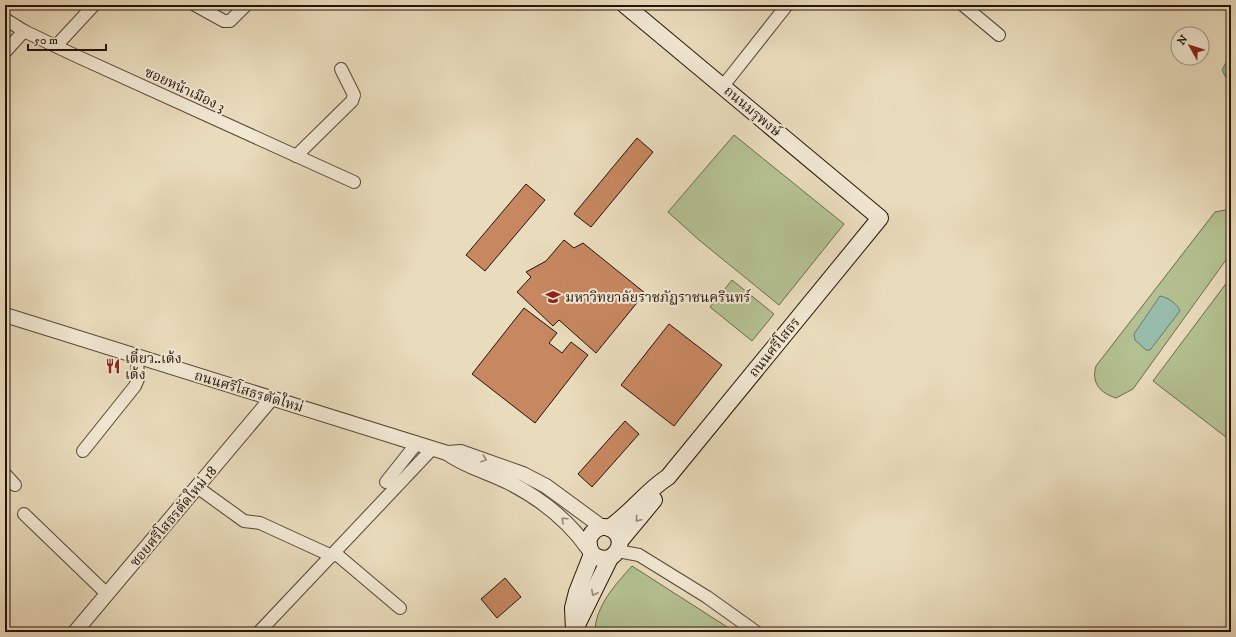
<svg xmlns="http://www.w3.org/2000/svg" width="1236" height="637" font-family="'IM FELL DW Pica','Noto Serif Thai',serif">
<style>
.green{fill:#b4c192;stroke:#6c6a4e}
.water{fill:#98bcac;stroke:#6a786c}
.building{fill:#c78760;stroke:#24130b}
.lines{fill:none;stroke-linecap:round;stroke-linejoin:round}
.minor-casing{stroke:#554537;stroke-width:14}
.tertiary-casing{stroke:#554537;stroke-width:16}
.secondary-casing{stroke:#24130b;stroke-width:18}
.minor{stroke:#f1e8d3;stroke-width:12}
.tertiary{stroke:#f1e8d3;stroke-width:14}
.secondary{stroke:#f1e8d3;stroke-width:16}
.oneway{stroke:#958879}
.labels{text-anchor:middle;stroke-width:4;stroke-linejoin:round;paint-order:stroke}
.street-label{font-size:14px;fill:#24130b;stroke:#f1e8d3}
.poi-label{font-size:14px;fill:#24130b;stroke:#f1e8d3;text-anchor:start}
</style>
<rect width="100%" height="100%" fill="#e9dcbc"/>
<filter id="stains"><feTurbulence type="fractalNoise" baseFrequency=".005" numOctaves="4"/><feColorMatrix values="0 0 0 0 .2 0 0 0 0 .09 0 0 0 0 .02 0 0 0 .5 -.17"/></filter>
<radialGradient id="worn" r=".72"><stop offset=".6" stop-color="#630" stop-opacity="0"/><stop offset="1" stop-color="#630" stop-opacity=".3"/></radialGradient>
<g class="green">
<path d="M734 135 844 224 779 305 699 240 668 212Z"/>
<path d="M1225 210 1231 211V253L1133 389 1116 398C1100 393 1091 383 1096 366L1215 212Z"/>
<path d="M1231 277V441L1153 381Z"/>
<path d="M732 280 774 314 752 341 710 307Z"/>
<path d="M632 566 735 632H595C595 606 616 584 632 566Z"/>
</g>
<g class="water">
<path d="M1231 53V80L1226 78 1222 70Z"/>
<path d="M1160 296C1167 297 1178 304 1180 311L1150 350H1146L1135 340 1134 334Z"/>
</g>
<g class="building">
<path d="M637 138 653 152 591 227 574 214Z"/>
<path d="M526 184 545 200 485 271 466 255Z"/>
<path d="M564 240 574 248 583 243 645 293 596 353 559 320 553 326 517 292 531 277 526 272 546 261Z"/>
<path d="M524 308 557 333 549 343 562 353 571 342 588 355 535 423 472 374Z"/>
<path d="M669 324 722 365 674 426 621 385Z"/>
<path d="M625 421 639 434 592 487 578 474Z"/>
<path d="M505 578 521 597 497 618 481 599Z"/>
</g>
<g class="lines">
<g class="minor-casing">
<g id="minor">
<path d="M195 5 224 21H230L246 5"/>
<path d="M963 5 999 35"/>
<path d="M5 19 24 31 72 54 354 182"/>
<path d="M56 46 94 5"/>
<path d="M5 52 24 31"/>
<path d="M723 86 787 5"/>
<path d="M296 156 352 101 354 95 341 69"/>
<path d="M83 451 135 386 138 379 137 357"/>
<path d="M5 474 15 485"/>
<path d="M386 482 417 443"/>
<path d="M197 487 244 521 260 523 332 556"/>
<path d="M24 514 107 594"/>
<path d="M618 551 639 555 707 597 756 632"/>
<path d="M335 553 400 608"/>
<path d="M259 632 433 448"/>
</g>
</g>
<g class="tertiary-casing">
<g id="tertiary">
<path d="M5 315 447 453C466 467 489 472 510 483 541 499 569 521 589 550"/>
<path d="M447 453 461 452 523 474 546 486 602 527"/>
<path d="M75 632 271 399"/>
</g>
</g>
<g class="secondary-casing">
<g id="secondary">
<path d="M609 528C631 513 646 491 668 477L880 218 625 5"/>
<path d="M620 541 654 500"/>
<path d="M574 630 573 608 577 592 592 554"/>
<path d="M574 631 610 558C636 540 603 511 589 538 587 553 596 561 610 558"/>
</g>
</g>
<use href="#minor" class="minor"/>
<use href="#tertiary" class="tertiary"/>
<use href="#secondary" class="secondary"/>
</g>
<defs><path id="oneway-chevron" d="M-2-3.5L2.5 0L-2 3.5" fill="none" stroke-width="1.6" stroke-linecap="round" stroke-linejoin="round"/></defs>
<g class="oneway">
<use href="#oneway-chevron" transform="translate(484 459) rotate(19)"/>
<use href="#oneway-chevron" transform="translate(638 519) rotate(131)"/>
<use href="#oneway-chevron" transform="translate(564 520) rotate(-137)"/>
<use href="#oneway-chevron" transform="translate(594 593) rotate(117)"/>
</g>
<defs>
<g id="university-bare" transform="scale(1.2)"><path d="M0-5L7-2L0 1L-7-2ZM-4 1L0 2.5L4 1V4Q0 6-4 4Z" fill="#8f2418" stroke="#f1e8d3" stroke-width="2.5" paint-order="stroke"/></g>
<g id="restaurant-bare" transform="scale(1.2)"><path d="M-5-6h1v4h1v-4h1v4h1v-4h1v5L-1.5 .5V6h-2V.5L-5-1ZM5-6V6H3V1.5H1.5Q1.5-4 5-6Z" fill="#8f2418" stroke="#f1e8d3" stroke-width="2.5" paint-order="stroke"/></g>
</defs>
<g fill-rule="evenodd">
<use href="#university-bare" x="553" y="297"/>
<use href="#restaurant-bare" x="113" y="366"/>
</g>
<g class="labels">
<g class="street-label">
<text transform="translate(185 89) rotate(25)" y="5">ซอยหน้าเมือง 3</text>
<text transform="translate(753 111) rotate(40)" y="5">ถนนมรุพงษ์</text>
<text transform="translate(774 347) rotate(-51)" y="5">ถนนศรีโสธร</text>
<text transform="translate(249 391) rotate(17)" y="5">ถนนศรีโสธรตัดใหม่</text>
<text transform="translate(173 516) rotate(-50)" y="5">ซอยศรีโสธรตัดใหม่ 18</text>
</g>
<g class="poi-label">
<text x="565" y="302">มหาวิทยาลัยราชภัฏราชนครินทร์</text>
<text x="125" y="363">เตี๋ยว..เด้ง<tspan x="125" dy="16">เด้ง</tspan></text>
</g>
</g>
<rect width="1236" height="637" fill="none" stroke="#e9dcbc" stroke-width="20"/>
<rect x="6" y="6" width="1224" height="625" fill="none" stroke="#24130b" stroke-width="2"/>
<rect x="10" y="10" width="1216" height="617" fill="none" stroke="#24130b"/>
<g transform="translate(1190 46) rotate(309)"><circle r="19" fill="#f1e8d3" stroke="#9f9383"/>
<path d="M0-3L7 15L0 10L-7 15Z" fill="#8f2418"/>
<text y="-6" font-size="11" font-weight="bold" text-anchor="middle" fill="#24130b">N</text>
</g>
<path d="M28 44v6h78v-6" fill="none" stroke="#24130b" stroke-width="2"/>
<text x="34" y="44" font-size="12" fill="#24130b" stroke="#f1e8d3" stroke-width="3" paint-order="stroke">50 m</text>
<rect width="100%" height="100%" filter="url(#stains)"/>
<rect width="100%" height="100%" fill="url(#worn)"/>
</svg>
